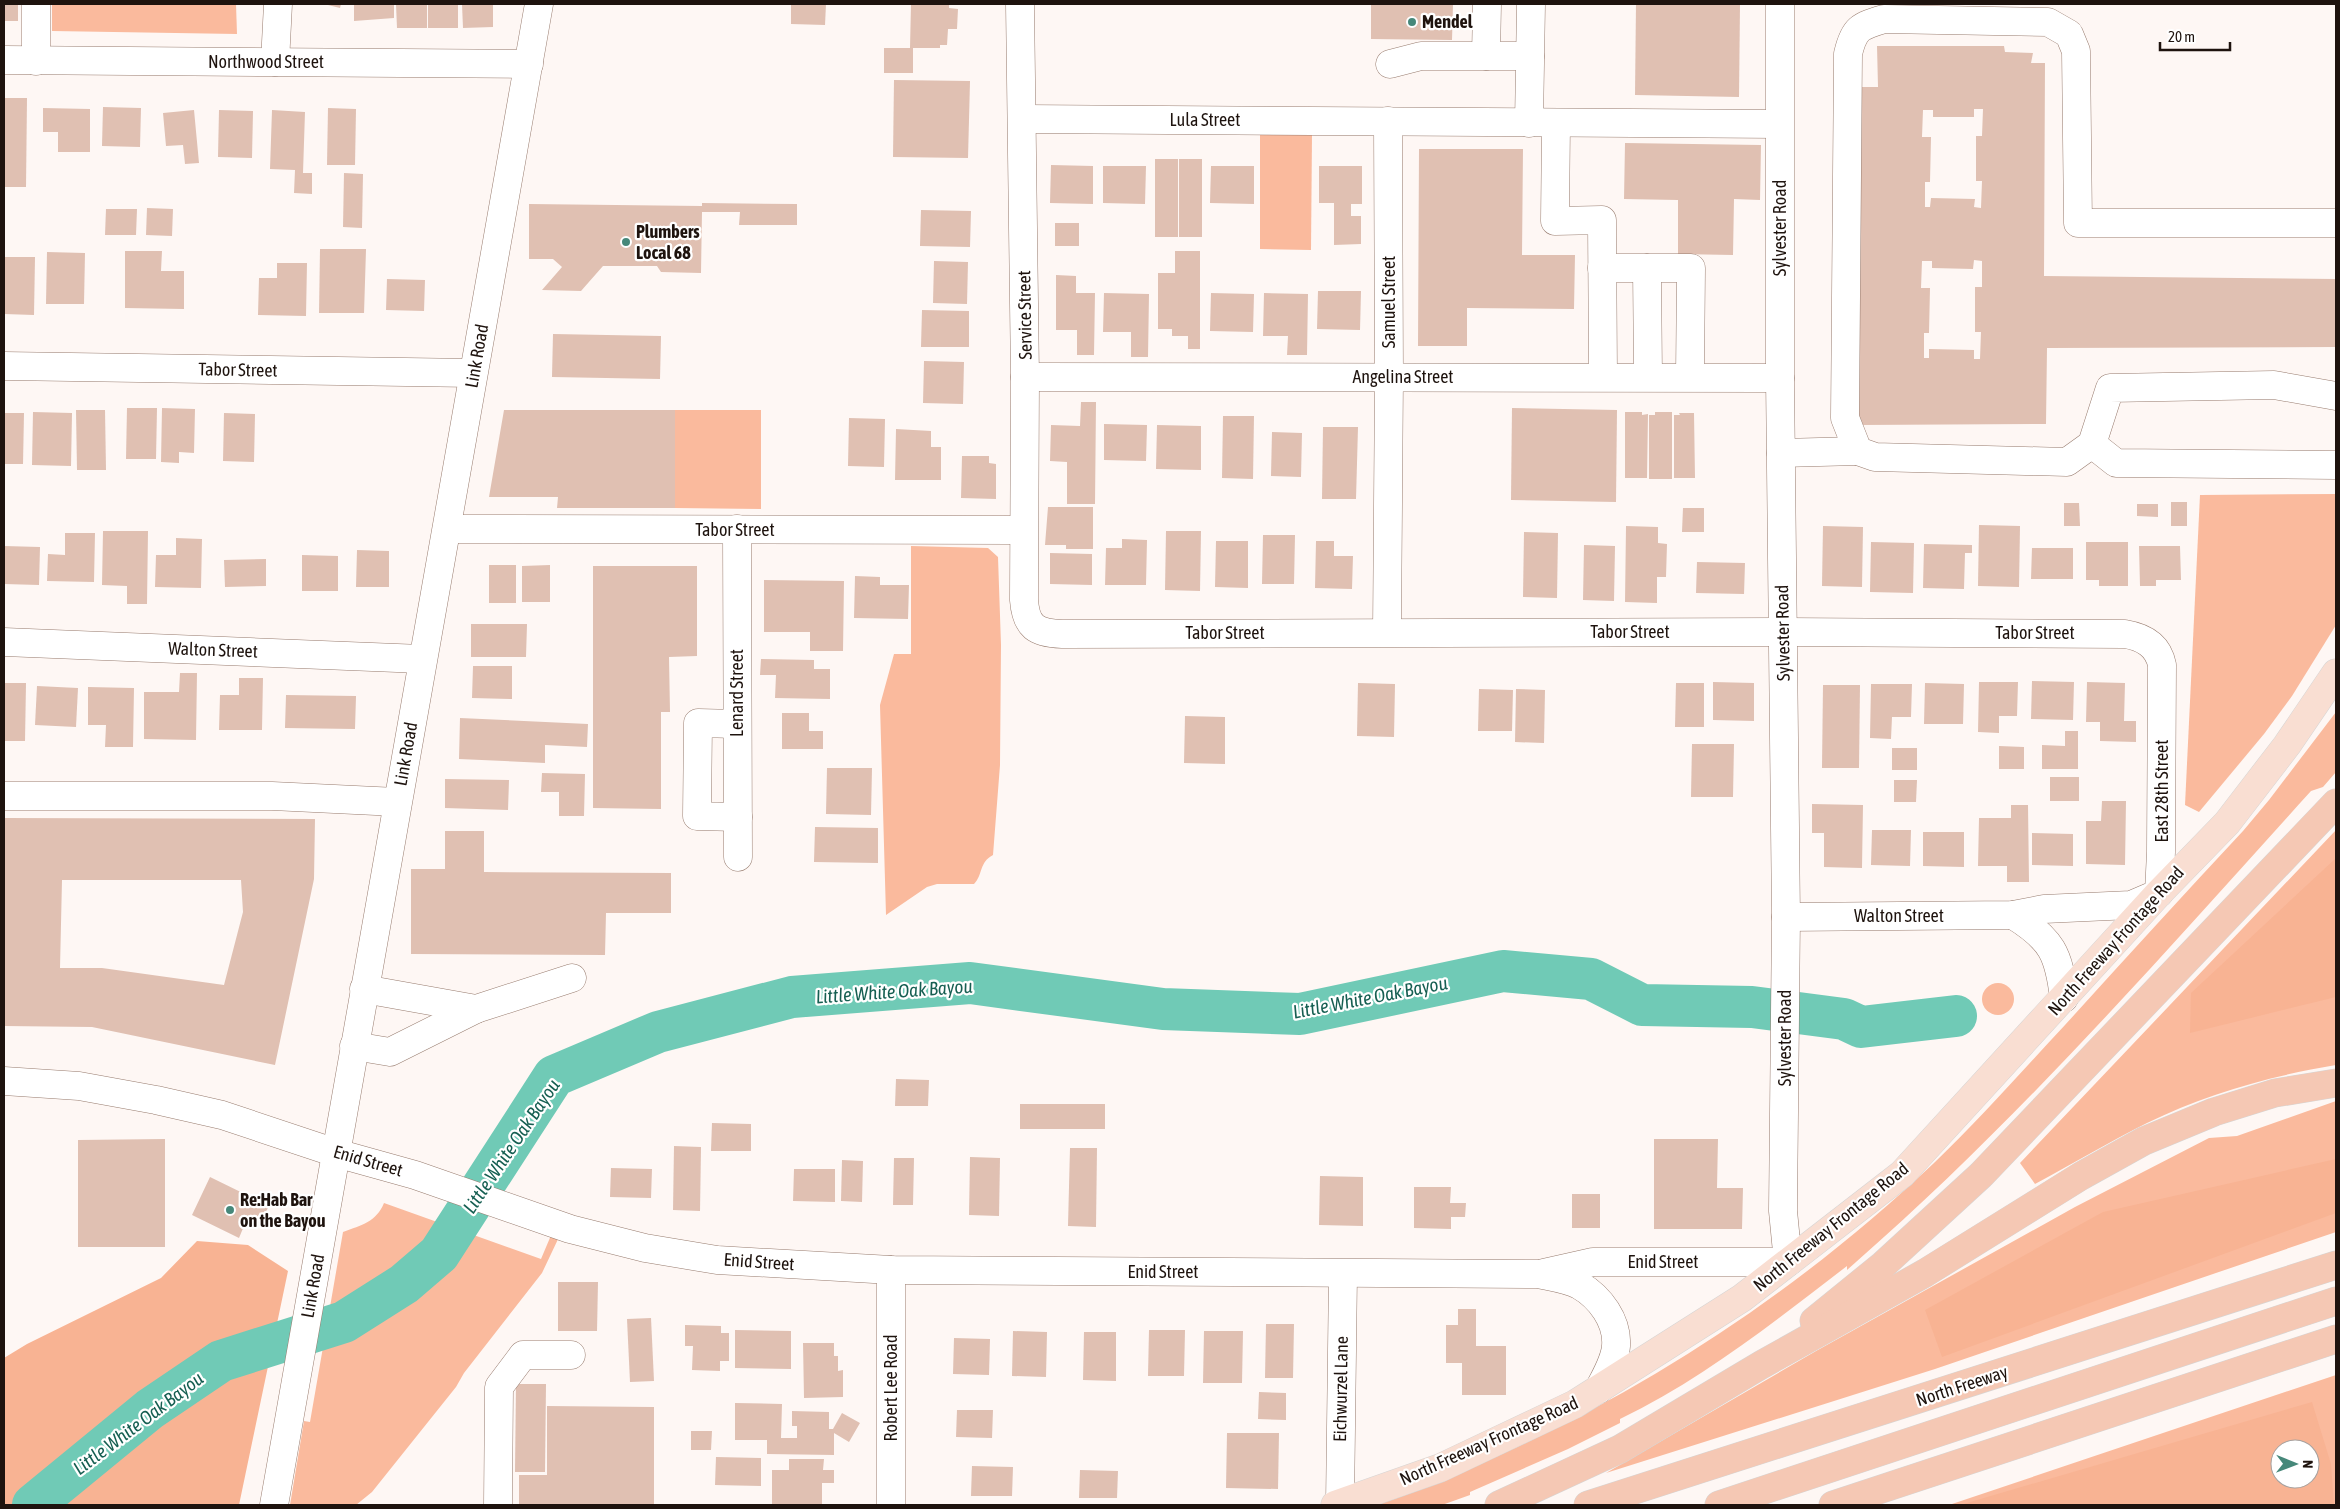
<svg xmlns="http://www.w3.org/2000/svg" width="2340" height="1509" font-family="'Asap Condensed',sans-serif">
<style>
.green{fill:#faba9d;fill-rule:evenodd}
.forest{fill:#f8b393;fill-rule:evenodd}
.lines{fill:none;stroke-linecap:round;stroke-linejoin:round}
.river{stroke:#70cab6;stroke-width:42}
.building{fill:#e0c0b2;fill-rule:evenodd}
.minor-casing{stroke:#987c6f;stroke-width:29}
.major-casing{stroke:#d6d5d4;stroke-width:29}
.highway-casing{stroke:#d6d5d4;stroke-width:29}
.minor{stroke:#fff;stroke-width:28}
.major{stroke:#f9ded2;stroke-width:28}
.highway{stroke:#f5c8b4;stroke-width:28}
.poi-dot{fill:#46887a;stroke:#fff;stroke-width:2}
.labels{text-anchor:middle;stroke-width:4.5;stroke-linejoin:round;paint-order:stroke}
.poi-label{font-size:18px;font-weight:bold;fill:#1e130e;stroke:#fff;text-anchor:start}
.street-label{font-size:18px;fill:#1e130e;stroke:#fff}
.water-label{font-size:19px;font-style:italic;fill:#165f52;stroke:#fff}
</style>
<rect width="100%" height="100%" fill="#fef7f4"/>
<g class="green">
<path d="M52 4H236L237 34 52 31Z"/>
<path d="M1260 134H1312L1311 250 1260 249Z"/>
<path d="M675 410H761V509L675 508Z"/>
<path d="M2336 494V625L2292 696 2264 734 2199 812 2185 805 2200 495Z"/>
<path d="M911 546 988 548 998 557 1001 645 1000 765 993 855C979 862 983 875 974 884H937L927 887 886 915 880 705 894 654H911Z"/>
<path d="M2336 712V772L2323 787 2311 791C2165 952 2020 1119 1856 1262L1847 1270V1266C1774 1322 1703 1379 1620 1419V1423L1568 1449 1470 1492V1495L1442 1505H1376C1420 1491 1463 1472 1506 1452 1664 1380 1808 1282 1934 1163 1980 1119 2022 1071 2065 1025 2124 960 2183 895 2243 831L2269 800Z"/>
<path d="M2336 830V1065C2270 1076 2206 1094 2147 1123 2109 1142 2072 1164 2035 1184L2020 1163Z"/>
<circle cx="1998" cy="999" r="16"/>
<path d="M2336 1101V1232L1935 1369 1606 1473 1816 1351 2075 1207 2209 1138 2237 1136Z"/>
<path d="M384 1203 541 1259 552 1233 560 1235 542 1273 464 1373 456 1387 372 1492 356 1505H290L304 1421 310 1422 343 1232C362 1225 376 1222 384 1203Z"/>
<path d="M2336 1375V1505H1949ZM2280 1449H2310V1479H2280Z"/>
</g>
<g class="forest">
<path d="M2336 858V997L2190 1033 2191 993Z"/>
<path d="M2336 1159V1213L1942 1357 1925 1310 2103 1212Z"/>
<path d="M197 1241 248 1245 288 1271 239 1505H4V1358L27 1344 161 1278Z"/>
<path d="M2312 1402 2331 1464 2334 1505H1960ZM2280 1449H2310V1479H2280Z"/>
</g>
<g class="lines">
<path class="river" d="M33 1505 150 1409 221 1361 344 1322 404 1284 439 1254 554 1076 658 1032 792 997 970 983 1163 1009 1300 1014 1503 971 1591 979 1642 1005 1752 1007 1844 1019 1861 1027 1956 1016"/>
</g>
<g class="building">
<rect x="4" y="4" width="14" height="17"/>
<path d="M324 4H341L340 8Z"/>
<path d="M354 4H394V18L354 21Z"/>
<path d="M396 4H427V28H397Z"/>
<rect x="428" y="4" width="30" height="24"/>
<path d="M462 4H493V27L463 28Z"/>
<path d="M791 4H826L825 25 791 24Z"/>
<path d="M911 4H949V8L958 9 957 29H948L947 45H940V48H913V73H884V48H910Z"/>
<path d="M1371 4H1453L1452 40 1371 39Z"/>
<path d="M1636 4H1740L1739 97 1635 95Z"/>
<path d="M1877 46H2004L2005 52 2033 53 2031 63H2045L2044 276 2336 279V347L2047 348 2046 424 1859 425 1860 87H1878ZM1974 109H1983L1982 136H1976V181H1982L1981 208 1974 207 1975 199 1931 198 1930 207H1925V182H1930L1931 137H1922L1923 110H1933V117H1974ZM1974 260 1982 261V287H1975V332H1981L1980 359H1974V350L1929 349V358H1924V333H1929L1930 288H1921L1922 261H1932V268L1973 269Z"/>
<path d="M894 80 970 81 968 158 893 157Z"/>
<path d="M5 98H27L26 187H4Z"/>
<path d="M103 107 141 108 140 147 102 146Z"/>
<path d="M43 108 90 109V152H58V132H43Z"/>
<path d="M328 108 356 109 355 165H327Z"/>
<path d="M194 110 199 163 185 164 183 145 166 146 163 113Z"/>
<path d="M219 110 253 111 252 158 218 157Z"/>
<path d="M272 110 305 112 303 173H312V194L294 193 295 170 270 169Z"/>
<path d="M1625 143 1761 145 1760 200 1734 199 1733 255 1678 254V200L1624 199Z"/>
<path d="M1419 149H1523L1522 255H1575L1574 309 1467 308V346H1418Z"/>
<rect x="1155" y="159" width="23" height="78"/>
<rect x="1179" y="159" width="23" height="78"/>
<path d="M1051 165 1093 166V204L1050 203Z"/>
<path d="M1103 166H1146L1145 204 1103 203Z"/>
<path d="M1211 166H1254V204L1210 203Z"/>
<path d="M1319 166H1362V204H1351V216H1361V244L1334 245V203H1319Z"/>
<path d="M344 173 363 174 362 228 343 227Z"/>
<path d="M702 203 797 204V225H739L740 212H702L701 273 661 272 657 266H603L581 291 542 290 562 267 553 259H529V204L702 206Z"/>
<path d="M147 208 173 209 172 236 146 235Z"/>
<path d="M106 209H137L136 235H105Z"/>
<path d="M921 210 971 211 970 247 920 246Z"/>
<rect x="1055" y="223" width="24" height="23"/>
<path d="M320 249H366L364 313H319Z"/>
<path d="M125 251H162L161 271H184V309L125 308Z"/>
<path d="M1175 251H1200V349H1188V336H1172V329H1158V273H1175Z"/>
<path d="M47 252 85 253 84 304H46Z"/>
<path d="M4 257H35L34 315 4 314Z"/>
<path d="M934 261 968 262 967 304 933 303Z"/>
<path d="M277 263H307L306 316 258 315 259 278H277Z"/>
<path d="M1056 275 1076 276V293H1095L1094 355H1077V330H1056Z"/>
<path d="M387 279 425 280 424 311 386 310Z"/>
<path d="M1318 291H1361L1360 330 1317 329Z"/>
<path d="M1104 293 1149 294 1148 357H1131V332H1103Z"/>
<path d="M1211 293 1254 294 1253 332 1210 331Z"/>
<path d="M1264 293 1308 294 1307 355H1287L1288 336H1263Z"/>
<path d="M922 310 969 311V347H921Z"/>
<path d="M553 334 661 336 660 379 552 377Z"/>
<path d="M924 361 964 362 963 404 923 403Z"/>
<path d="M1081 402H1096L1095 504H1067V462L1050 461 1051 425 1080 426Z"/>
<path d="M127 408H157L156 459H126Z"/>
<path d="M162 408 195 409 194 453 179 452V463L161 462Z"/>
<path d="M1512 408 1617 410 1616 502 1511 500Z"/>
<path d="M76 410H105L106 470H77Z"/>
<path d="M504 410H675V508H557L558 497H489Z"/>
<path d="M33 412 72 413 71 466 32 465Z"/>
<path d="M1625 412H1642V415L1648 414 1647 478H1625Z"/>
<path d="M1655 412H1672V479H1649V415H1655Z"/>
<path d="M4 413H24L23 464H4Z"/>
<path d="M224 413 255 414 254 462 223 461Z"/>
<path d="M1679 413H1694L1695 478H1674V415H1680Z"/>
<path d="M1223 416H1254L1253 479 1222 478Z"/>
<path d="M849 418 885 419 884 467 848 466Z"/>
<path d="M1104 424 1147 425 1146 461 1104 460Z"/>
<path d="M1157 425 1201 426V470L1156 469Z"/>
<path d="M1323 427H1358L1356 499H1322Z"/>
<path d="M896 429 931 431V447H941V480H895Z"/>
<path d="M1272 432 1302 433 1301 477 1271 476Z"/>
<path d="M962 456H989V463L996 464V499L961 498Z"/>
<rect x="2171" y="502" width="16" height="24"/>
<path d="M2064 503H2079L2080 526H2064Z"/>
<path d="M2137 504H2158V517L2137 516Z"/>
<path d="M1048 507H1093V549H1066V545H1045Z"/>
<path d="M1683 508H1704V532H1682Z"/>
<path d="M1979 525 2020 526 2019 587 1978 586Z"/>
<path d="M1626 526 1658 527V543L1667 544 1666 577H1657V603L1625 602Z"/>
<path d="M1823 526 1863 527 1862 587 1822 586Z"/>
<path d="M103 531H148L147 604H127V586L102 585Z"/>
<path d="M1166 531H1201L1200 591 1165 590Z"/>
<path d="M1524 532 1558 533 1557 598 1523 597Z"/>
<path d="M65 533H95L94 582 47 581 48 554 65 555Z"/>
<path d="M1263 535H1295L1294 584H1262Z"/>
<path d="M176 538 202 539 201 588 155 587 156 555H176Z"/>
<path d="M1122 539 1147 540 1146 585H1105L1106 548H1122Z"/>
<path d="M1216 541H1248V588L1215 587Z"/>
<path d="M1316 541H1334V556H1353L1352 589 1315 588Z"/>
<path d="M1871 542 1914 543 1913 593 1870 592Z"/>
<path d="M2086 542H2128V586H2099V580H2086Z"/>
<path d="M1924 544 1972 545V553H1965L1964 589 1923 588Z"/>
<path d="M1584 545 1615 546 1614 601 1583 600Z"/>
<path d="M4 546 40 547 39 585 4 584Z"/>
<path d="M2139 546H2180L2181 580H2156V586H2140Z"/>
<path d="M2032 548H2073V579H2031Z"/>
<path d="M357 550 389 551V587H356Z"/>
<path d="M1050 553 1092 554V585L1050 584Z"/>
<path d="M302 555 338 556V591H302Z"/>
<path d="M266 559V586L225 587 224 560Z"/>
<path d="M1697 562 1745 563 1744 594 1696 593Z"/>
<rect x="489" y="565" width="27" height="38"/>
<path d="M550 565V602H522V566Z"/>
<path d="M593 566H697V656L669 657 670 712H661V809L593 808Z"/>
<path d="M855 576 880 577V585H909L908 619 854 618Z"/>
<path d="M764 580 844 581 843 651H810V632H764Z"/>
<path d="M471 624H527L526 657H471Z"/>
<path d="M761 659 814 660V669H830V699L775 698 776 675H760Z"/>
<path d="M473 666H512V699L472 698Z"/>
<path d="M180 673H197L196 740 144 739V692H179Z"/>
<path d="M239 678H263L262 730H219L220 695H239Z"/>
<path d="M2032 681 2074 682 2073 720 2031 719Z"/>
<path d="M1713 682 1754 683V721L1713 720Z"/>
<path d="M1979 682H2018L2017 716H1999V733L1978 732Z"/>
<path d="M2087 682 2125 683 2124 721H2136V742L2100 741V722H2086Z"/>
<path d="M4 683H26L25 741H4Z"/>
<path d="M1358 683 1395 684 1394 737 1357 736Z"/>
<path d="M1676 683H1704V727H1675Z"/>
<path d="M1925 683 1964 684 1963 724H1924Z"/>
<path d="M1871 684H1912L1911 717H1892L1891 739 1870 738Z"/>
<path d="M1823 685H1860L1859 768H1822Z"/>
<path d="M37 686 78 688 76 727 35 725Z"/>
<path d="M88 687 134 688 133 747H105L106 725H88Z"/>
<path d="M1479 689 1513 690 1512 731H1478Z"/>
<path d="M1516 689 1545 690 1544 743 1515 742Z"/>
<path d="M286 695 356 696 355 729 285 728Z"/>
<path d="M782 713H809V731H823V749H782Z"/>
<path d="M1185 716 1225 717V764L1184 763Z"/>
<path d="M460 718 588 724 587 747 545 745V763L459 759Z"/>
<path d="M2065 731H2078V769H2042V745L2065 746Z"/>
<path d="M1692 744H1734L1733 797H1691Z"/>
<path d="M1999 746 2024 747V769H1999Z"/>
<rect x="1892" y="748" width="25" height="22"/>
<path d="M827 768H872L871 815 826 814Z"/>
<path d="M542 773 585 774 584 816H559V792H541Z"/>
<rect x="2050" y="777" width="29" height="24"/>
<path d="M445 779 509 780 508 810 445 808Z"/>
<path d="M1894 780H1917L1916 802H1894Z"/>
<path d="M2102 801H2126L2125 865 2086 864V821H2101Z"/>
<path d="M1812 804 1863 805 1862 868 1824 867V833H1812Z"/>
<path d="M2011 805H2028L2029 882H2007V866H1978L1979 818H2011Z"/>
<path d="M4 818 315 819 314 879 275 1065 92 1027 4 1026ZM62 880H241L243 912 224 985 102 968H60Z"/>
<path d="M815 827 878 828V863L814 862Z"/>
<path d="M1872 830H1911L1910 866 1871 865Z"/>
<path d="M445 831H484V872L671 873V913H606L605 955 411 954V869H445Z"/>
<path d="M1923 832H1964V867L1923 866Z"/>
<path d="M2032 833 2073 834V866L2032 865Z"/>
<path d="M896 1079 929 1080 928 1106H895Z"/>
<rect x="1020" y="1104" width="85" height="25"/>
<path d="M712 1123 751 1124V1151H711Z"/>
<path d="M165 1139V1247H78V1140Z"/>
<path d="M1654 1139H1718L1717 1188H1743L1742 1229H1654Z"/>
<path d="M674 1146 701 1147 700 1211 673 1210Z"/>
<path d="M1070 1148H1097L1096 1227 1068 1226Z"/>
<path d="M970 1157 1000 1158 999 1216 969 1215Z"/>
<path d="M894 1158H914L913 1205H893Z"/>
<path d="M842 1160 863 1161 862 1202 841 1201Z"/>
<path d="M611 1168 652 1169 651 1198 610 1197Z"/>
<path d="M794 1169H835V1202L793 1201Z"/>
<path d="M1320 1176 1363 1177V1226L1319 1225Z"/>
<path d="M210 1177 269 1206 258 1227 246 1221 239 1238 192 1215Z"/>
<path d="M1414 1187H1451L1450 1203H1466L1465 1217H1451V1229L1414 1228Z"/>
<rect x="1572" y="1194" width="28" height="34"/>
<path d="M558 1282H598L597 1331H558Z"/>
<path d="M1458 1309H1476V1346H1506V1395H1462V1363H1446V1325H1458Z"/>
<path d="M651 1318 654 1381 630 1382 627 1319Z"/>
<path d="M1266 1324H1294L1293 1378H1265Z"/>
<path d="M685 1325 721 1326V1333H729V1361H720V1371L692 1370 693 1346H685Z"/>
<path d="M735 1330 791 1331V1369L735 1368Z"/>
<path d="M1149 1330H1185L1184 1376H1148Z"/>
<path d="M1013 1331 1047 1332 1046 1377 1012 1376Z"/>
<path d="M1204 1331H1243L1242 1383H1203Z"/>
<path d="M1084 1332H1116V1381L1083 1380Z"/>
<path d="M954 1338 990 1339 989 1375 953 1374Z"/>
<path d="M803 1343H834V1356H838V1371L843 1370V1397L804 1398Z"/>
<path d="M516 1384H546L545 1472H515Z"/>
<path d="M1259 1392 1286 1393V1420L1258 1419Z"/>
<path d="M735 1403 782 1404 781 1438H797V1426H792V1411L829 1412V1429H833L842 1413 860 1423 849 1442 834 1433V1455L767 1454V1440H735Z"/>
<path d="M547 1406 654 1407V1505H519V1475H547Z"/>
<path d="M957 1410H993L992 1438 956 1437Z"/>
<path d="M691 1431H712L711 1450H691Z"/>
<path d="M1227 1433H1279L1278 1489 1226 1488Z"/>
<path d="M716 1457 761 1458V1486L715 1485Z"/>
<path d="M789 1459H824L823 1470H834V1483H822V1505H772V1470H789Z"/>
<path d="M972 1466 1013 1467 1012 1496H971Z"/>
<path d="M1080 1470 1118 1471 1117 1498H1079Z"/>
</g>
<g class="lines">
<g class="minor-casing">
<g id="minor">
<path d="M36 4V61"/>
<path d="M1020 4 1025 377 1024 600C1026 627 1036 633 1062 634L1784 632 2125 634C2143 637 2158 645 2162 665L2161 852 2159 893 2131 905 2044 909 2013 915 1786 917"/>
<path d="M1486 56 1487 4"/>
<path d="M4 60 529 64"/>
<path d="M275 62 278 4"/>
<path d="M1390 64 1421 56H1530"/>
<path d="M1023 119 1779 124"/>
<path d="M1529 123 1531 4"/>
<path d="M1556 123 1555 221 1602 220 1603 377"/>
<path d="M2336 223H2078L2076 51 2069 34 2048 22 1884 19C1860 26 1854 28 1848 54L1845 418 1858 451 1875 457 2067 462 2092 444 2110 388 2274 385 2336 396"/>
<path d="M1602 268H1691L1690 377"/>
<path d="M1647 268 1648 377"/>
<path d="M4 366 473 373"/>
<path d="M1025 377 1780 378"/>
<path d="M2092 444 2116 463 2336 465"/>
<path d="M1781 453 1858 451"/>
<path d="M447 529 1023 530"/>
<path d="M737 529 738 857"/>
<path d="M1387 632 1389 377 1388 121"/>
<path d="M4 642 422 659"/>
<path d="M737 724 698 723 697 816 738 817"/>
<path d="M4 796H272L397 802"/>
<path d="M2013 915C2052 939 2059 954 2064 998"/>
<path d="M364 989 476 1009 572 978"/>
<path d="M354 1046 390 1052 476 1009"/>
<path d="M4 1081 79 1086 156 1100 222 1115 336 1153 415 1175 570 1229 645 1248 717 1260 891 1270 1538 1274C1552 1277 1567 1279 1579 1285 1600 1297 1618 1321 1616 1346 1615 1361 1606 1375 1599 1389"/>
<path d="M1544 1273 1593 1262H1788L1783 1211 1786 917 1780 378V4"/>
<path d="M1340 1504 1343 1274"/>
<path d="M274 1505 539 4"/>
<path d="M498 1505 499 1387 523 1355H571"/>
<path d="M891 1505V1270"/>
</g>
</g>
<g class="major-casing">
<path id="major" d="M1335 1505 1440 1468 1575 1404 1742 1298 1902 1174 2159 893 2227 823 2287 745 2336 673"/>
</g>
<g class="highway-casing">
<g id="highway">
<path d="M1814 1321 1883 1265 1981 1175 2336 803"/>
<path d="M1499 1505 1620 1449 1761 1365 1925 1273 2081 1176 2144 1141 2214 1112 2275 1093 2336 1083"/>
<path d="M1588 1505 2336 1265"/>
<path d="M1719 1505 2336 1301"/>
<path d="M1833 1505 2336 1339"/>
</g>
</g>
<use href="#minor" class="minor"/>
<use href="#major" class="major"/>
<use href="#highway" class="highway"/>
</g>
<g class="poi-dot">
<circle cx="1412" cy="22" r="5"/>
<circle cx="626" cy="242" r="5"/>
<circle cx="230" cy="1210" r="5"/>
</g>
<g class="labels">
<g class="poi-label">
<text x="1422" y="28">Mendel</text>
<text x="636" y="238">Plumbers<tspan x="636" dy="21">Local 68</tspan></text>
<text x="240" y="1206">Re:Hab Bar<tspan x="240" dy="21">on the Bayou</tspan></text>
</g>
<g class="street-label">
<text x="266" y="68">Northwood Street</text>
<text x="1205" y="126">Lula Street</text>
<text transform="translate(1780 228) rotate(-90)" y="6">Sylvester Road</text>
<text transform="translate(1389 302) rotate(-90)" y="6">Samuel Street</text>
<text transform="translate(1025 315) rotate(-91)" y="6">Service Street</text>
<text transform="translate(477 356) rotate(-80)" y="6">Link Road</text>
<text transform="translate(238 370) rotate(1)" y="6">Tabor Street</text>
<text x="1403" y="383">Angelina Street</text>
<text x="735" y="536">Tabor Street</text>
<text x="1630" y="638">Tabor Street</text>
<text x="1225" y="639">Tabor Street</text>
<text transform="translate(1783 633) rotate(-91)" y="6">Sylvester Road</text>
<text x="2035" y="639">Tabor Street</text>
<text transform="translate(213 650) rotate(2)" y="6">Walton Street</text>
<text transform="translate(737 693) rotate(-90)" y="6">Lenard Street</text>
<text transform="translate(406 754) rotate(-80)" y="6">Link Road</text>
<text transform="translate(2162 791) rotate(-90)" y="6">East 28th Street</text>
<text x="1899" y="922">Walton Street</text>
<text transform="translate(2116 941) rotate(-48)" y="6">North Freeway Frontage Road</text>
<text transform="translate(1785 1038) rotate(-90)" y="6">Sylvester Road</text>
<text transform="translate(368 1161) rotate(16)" y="6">Enid Street</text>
<text transform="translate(1831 1227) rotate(-39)" y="6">North Freeway Frontage Road</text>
<text transform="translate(759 1262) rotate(4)" y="6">Enid Street</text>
<text x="1663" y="1268">Enid Street</text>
<text x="1163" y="1278">Enid Street</text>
<text transform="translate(313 1286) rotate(-80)" y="6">Link Road</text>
<text transform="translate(1962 1386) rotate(-18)" y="6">North Freeway</text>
<text transform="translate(891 1388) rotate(-90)" y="6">Robert Lee Road</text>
<text transform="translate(1341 1389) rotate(-89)" y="6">Eichwurzel Lane</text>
<text transform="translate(1489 1441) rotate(-24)" y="6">North Freeway Frontage Road</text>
</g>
<g class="water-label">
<text transform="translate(894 991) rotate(-4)" y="7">Little White Oak Bayou</text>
<text transform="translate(1370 997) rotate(-11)" y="7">Little White Oak Bayou</text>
<text transform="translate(511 1146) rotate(-56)" y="7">Little White Oak Bayou</text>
<text transform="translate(138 1423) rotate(-37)" y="7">Little White Oak Bayou</text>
</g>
</g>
<rect width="2340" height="1509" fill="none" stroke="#1e130e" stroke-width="10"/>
<g transform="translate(2295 1464) rotate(91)"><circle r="24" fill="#ffffff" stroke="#a5a19f"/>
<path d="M0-4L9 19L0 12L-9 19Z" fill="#46887a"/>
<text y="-8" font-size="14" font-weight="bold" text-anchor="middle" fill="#1e130e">N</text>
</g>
<path d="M2160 42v8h70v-8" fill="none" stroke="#1e130e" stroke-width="2.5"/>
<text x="2168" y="42" font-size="15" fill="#1e130e" stroke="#ffffff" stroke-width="4" paint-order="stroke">20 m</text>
</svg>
